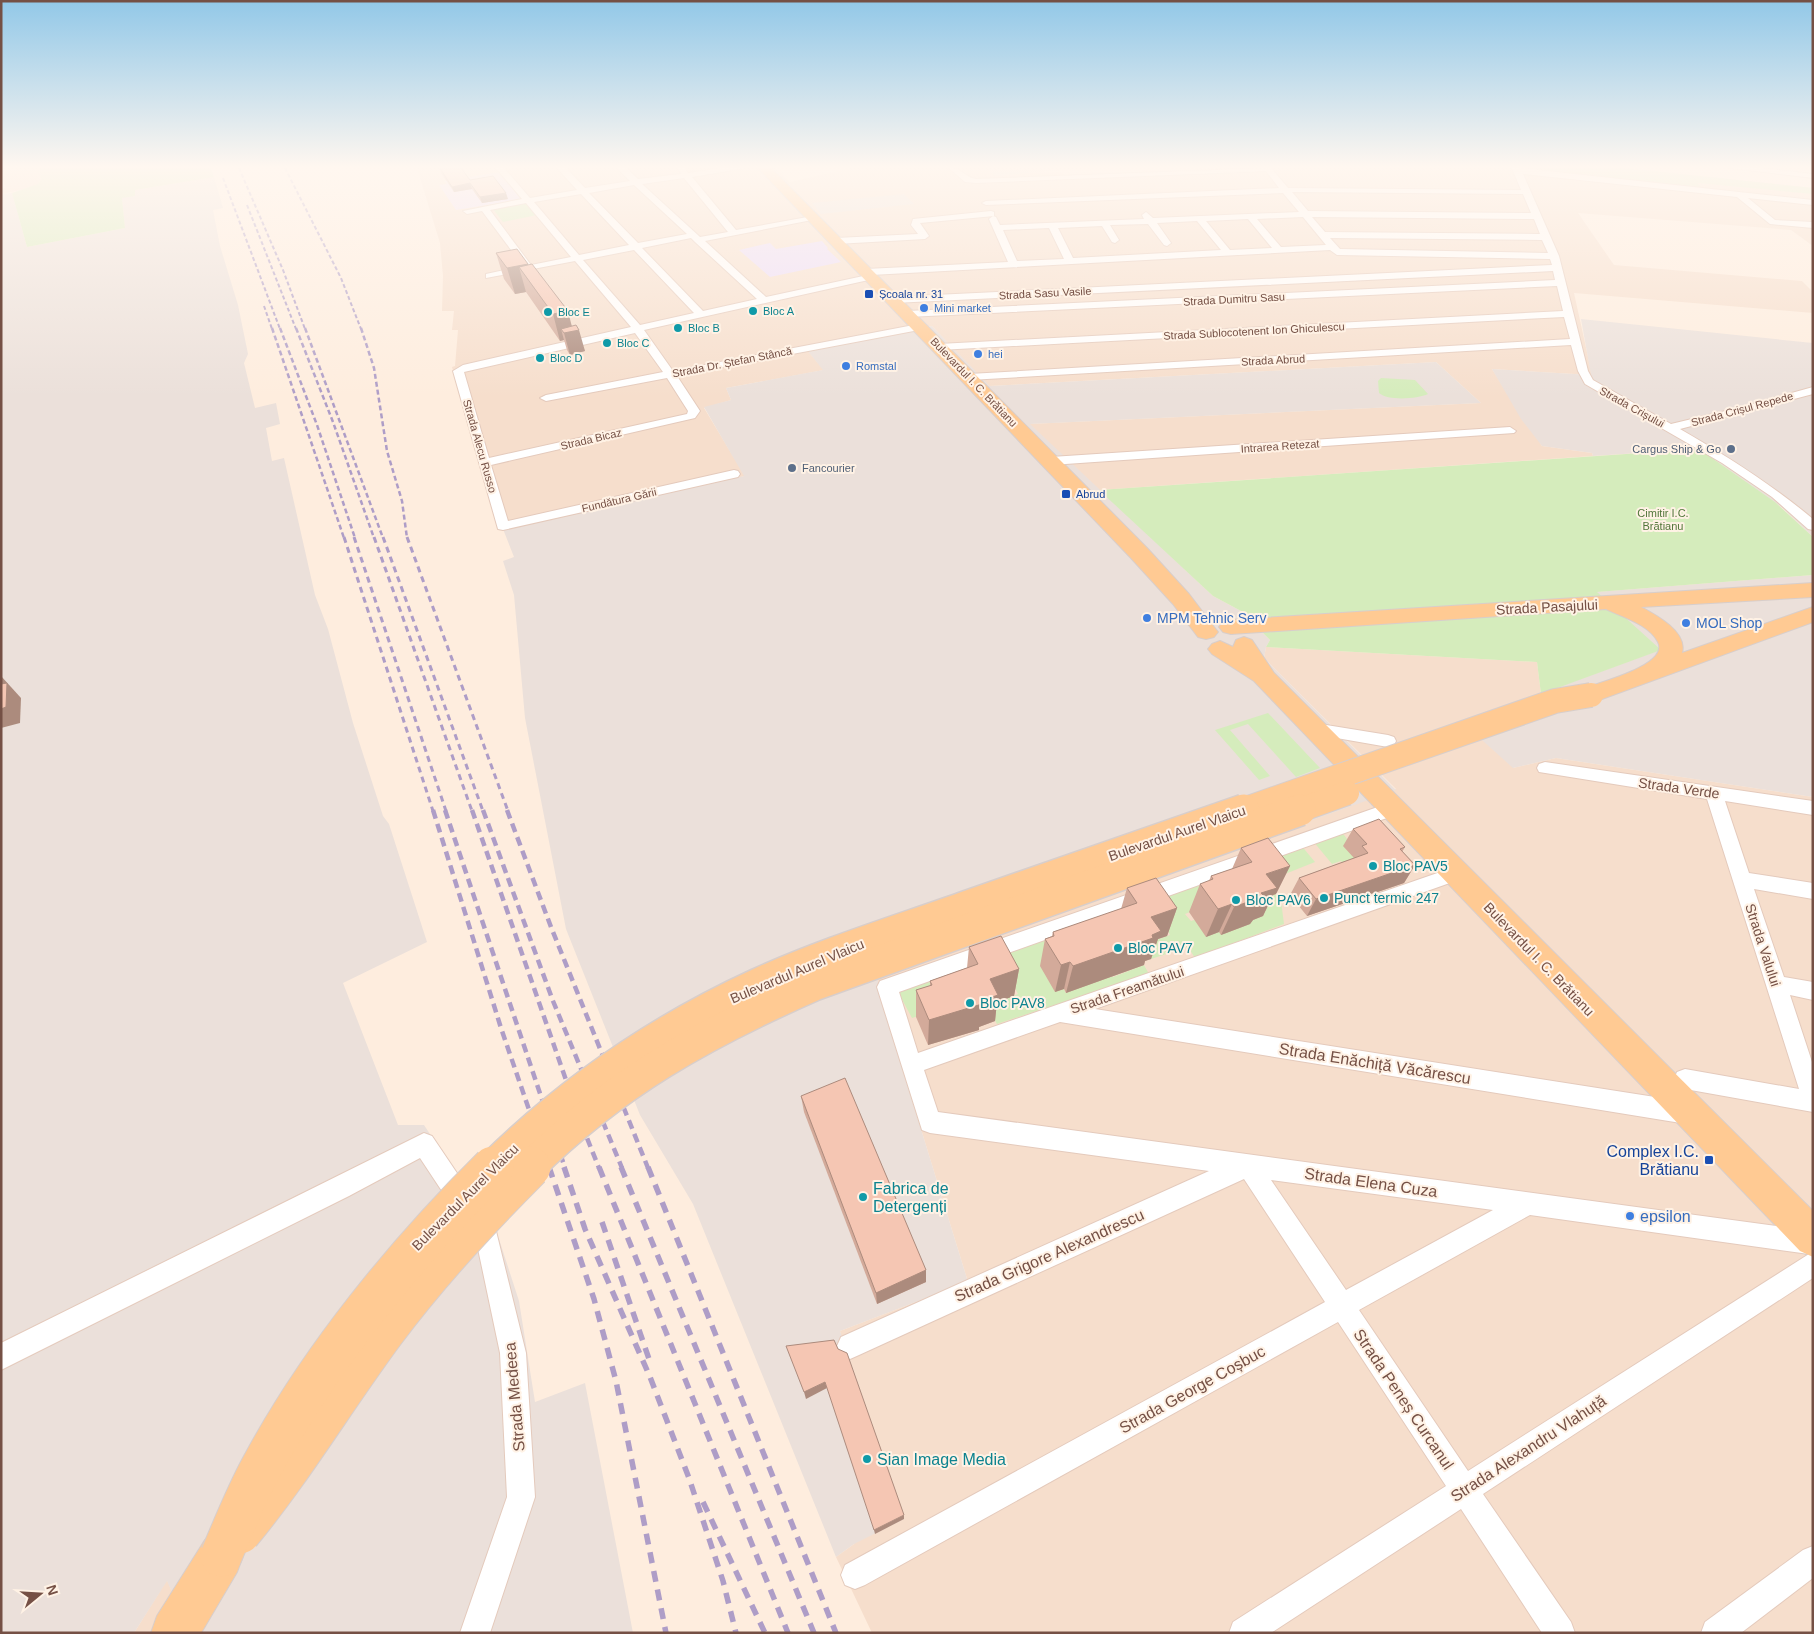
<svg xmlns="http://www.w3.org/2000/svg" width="1814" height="1634" font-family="Arial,sans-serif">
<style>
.residential{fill:#f6decc}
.industrial{fill:#ebe0da}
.education{fill:#ebdbfa}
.green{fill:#d5ecbc}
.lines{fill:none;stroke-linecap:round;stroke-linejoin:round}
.minor-casing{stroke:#e4cabc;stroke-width:2}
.primary-casing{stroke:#d8cecb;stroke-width:2}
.minor{fill:#fff;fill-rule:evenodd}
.primary{fill:#ffca93;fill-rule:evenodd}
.rail-far4{stroke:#ae9dc7;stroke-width:2;stroke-dasharray:4 2.5;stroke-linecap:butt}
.rail-far3{stroke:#ae9dc7;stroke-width:2.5;stroke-dasharray:5 3;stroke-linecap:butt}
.rail-far2{stroke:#ae9dc7;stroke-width:3;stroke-dasharray:6 4.5;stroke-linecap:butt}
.rail-far1{stroke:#ae9dc7;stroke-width:4.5;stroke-dasharray:9 5.5;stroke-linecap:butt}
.rail{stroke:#ae9dc7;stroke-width:5.5;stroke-dasharray:11 8;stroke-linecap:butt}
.primary-bridge-far2-casing{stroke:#d8cecb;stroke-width:26;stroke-linecap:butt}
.primary-bridge-far1-casing{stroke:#d8cecb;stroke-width:34;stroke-linecap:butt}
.primary-bridge-casing{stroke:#d8cecb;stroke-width:43;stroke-linecap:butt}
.primary-bridge-far2{stroke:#ffca93;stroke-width:24}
.primary-bridge-far1{stroke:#ffca93;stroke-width:31}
.primary-bridge{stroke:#ffca93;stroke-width:41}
.wall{fill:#d3aa9a}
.shaded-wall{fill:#ac8b7d}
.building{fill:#f5c6b3;stroke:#ac8b7d}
.transit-dot{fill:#1a4fb4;stroke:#fff2e5;stroke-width:2}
.shop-dot{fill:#3f7fe0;stroke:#fff2e5;stroke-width:2}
.culture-dot{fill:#0f9aa8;stroke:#fff2e5;stroke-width:2}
.service-dot{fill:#5c6f8a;stroke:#fff2e5;stroke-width:2}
.labels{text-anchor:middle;stroke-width:4;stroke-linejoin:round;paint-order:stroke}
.far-street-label{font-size:11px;fill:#755045;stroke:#fff2e5}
.far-transit-label{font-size:11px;fill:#164399;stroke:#fff2e5;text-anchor:start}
.far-shop-label{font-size:11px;fill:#366cbe;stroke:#fff2e5;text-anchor:start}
.far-culture-label{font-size:11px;fill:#0d838f;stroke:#fff2e5;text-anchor:start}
.far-service-label{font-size:11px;fill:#4e5e75;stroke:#fff2e5;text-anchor:end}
.far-park-label{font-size:11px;fill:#52763a;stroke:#fff2e5}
.street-label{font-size:14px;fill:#755045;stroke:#fff2e5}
.shop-label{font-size:14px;fill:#366cbe;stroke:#fff2e5;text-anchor:start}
.culture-label{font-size:14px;fill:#0d838f;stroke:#fff2e5;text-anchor:start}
.near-street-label{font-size:16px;fill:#755045;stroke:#fff2e5}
.near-transit-label{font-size:16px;fill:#164399;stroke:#fff2e5;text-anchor:end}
.near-culture-label{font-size:16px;fill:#0d838f;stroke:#fff2e5;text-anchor:start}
.near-shop-label{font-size:16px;fill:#366cbe;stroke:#fff2e5;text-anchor:start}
</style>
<rect width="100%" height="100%" fill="#feedde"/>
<g class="residential">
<path d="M1 168H39L41 180 38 184 29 188 1 194V189L5 188Z"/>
<path d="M417 168H776L790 182 851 168H986L994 174 1060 172 1065 175 1227 168H1624L1813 188V246L1791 230 1578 213 1614 265 1802 281 1813 292V313L1574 293 1592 375 1492 369 1542 446 1592 453 1593 456 1099 490 1029 424 1481 403 1436 362 989 386 932 326 808 351 824 370 726 388 731 400 704 408 745 476 499 530 452 367 455 366 458 330H452L454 311H442L443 276 440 243Z"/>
<path d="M1266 647 1537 662 1541 694 1513 768 1556 758 1813 797V1633H872L836 1557 854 1544 844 1346 840 1331 968 1282 897 1051 877 977 1396 789 1264 658Z"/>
<path d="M167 1580 190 1633H134Z"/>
</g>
<g class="industrial">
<path d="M986 168H1084L995 176Z"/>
<path d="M214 177 223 208 213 210 220 246 238 305 248 354 244 363 255 408 276 403 280 424 266 428 272 461 284 458 315 595 328 629 353 723 383 816 389 824 427 942 343 983 398 1125H424L499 1239 519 1301 535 1402 585 1383 633 1633H190L167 1581 134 1633H1V194L12 193 27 247 125 228 122 198 135 190Z"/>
<path d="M904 194 914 204 821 214 812 203Z"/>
<path d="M1581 319 1813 343V537L1780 506 1699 449 1593 456 1592 453 1542 446 1521 419 1492 369 1591 375Z"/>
<path d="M932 326 990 386 1436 362 1481 403 1030 424 1213 596 1241 611 1270 640 1266 647 1264 658 1396 790 877 977 897 1051 968 1282 840 1331 904 1519 854 1544 836 1557 693 1204 640 1115 566 929 525 718 514 595 503 561 514 557 503 529 744 476 704 407 731 400 726 388 823 370 807 350Z"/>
<path d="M1813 575V797L1556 758 1513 768 1462 722 1660 650 1596 592Z"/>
</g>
<g class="education">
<path d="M500 172 523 199 456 210 439 185 447 184 445 181Z"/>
<path d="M822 241 828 248 827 249 841 262 770 277 739 250 770 243 776 249Z"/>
</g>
<g class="green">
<path d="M39 168H211L214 177 135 190V196L122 198 125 228 27 247 12 193 38 184 41 180Z"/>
<path d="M1521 168H1624L1813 188V194L1698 183 1702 190Z"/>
<path d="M526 203 537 215 503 222 493 209Z"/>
<path d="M1381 378 1415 380 1428 394C1417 399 1388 401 1379 393L1378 381Z"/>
<path d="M1699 449 1775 502 1813 537V575L1597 592 1661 650 1541 694 1537 662 1266 647 1270 640 1241 611 1213 596 1099 490Z"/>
<path d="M1268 713 1320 768 1296 777 1248 724 1230 730 1270 776 1259 780 1215 730Z"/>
<path d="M1341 831C1356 849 1360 869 1366 892L1341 861 1332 864 1313 841Z"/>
<path d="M1300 844 1315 862 1185 914 1191 921 1280 893 1284 924 1195 958 1188 947 1151 959 1142 945 1170 935 1165 926 1055 992 1064 989 1066 993 1110 973 1113 977 1144 965 1149 974 997 1024 987 1006 1018 994 1014 986 912 1018 898 992Z"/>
</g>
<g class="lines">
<g class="minor-casing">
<g id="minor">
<path d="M496 168H504L530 198 577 190 557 168H566L585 188 630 181 617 168H626L638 179 681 174 678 168H685L688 173 721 168H745L692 177 736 230 813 216 817 219 705 241 766 297 868 275 861 272 866 269 1008 262 989 219 993 216 996 217 1000 225 1144 219 1142 215 1146 212 1153 218 1299 212 1283 193 986 205 982 203 986 201 1279 188 1266 171 976 183 965 182 949 168C963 168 964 177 976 179L1271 168 1288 188 1521 190 1512 168H1520L1813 200V205L1748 198 1775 220 1813 222V228L1770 224 1737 197 1523 174 1559 256 1588 371 1593 380 1671 424 1742 407 1813 387V394L1680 429C1727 456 1771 484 1813 519V530L1808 529 1772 497 1722 463 1585 384 1578 371 1571 345 969 380 964 377 969 374 1570 339 1564 317 939 350 934 347 939 344 1563 311 1557 286 907 317 902 314 907 311 1555 280 1553 271 893 303 888 300 893 297 1552 265 1550 259 1337 255 1330 250 871 275 875 277 873 279 644 330 673 371 919 324 924 327 919 330 677 376 700 411 695 418 491 465 508 521 734 470 738 471 740 474 738 477 503 530 498 529 453 371 463 365 631 327 575 261 486 278V274L523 266 482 211 467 214 463 211 522 199ZM684 178 728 232 700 237 642 184ZM634 185 687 234 638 243 589 193ZM1292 192 1523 194 1531 213 1308 211ZM581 194 629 245 579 255 534 202ZM526 203 571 257 531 265 490 210ZM1303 217 1326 245 1281 247 1257 219ZM1312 217 1534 219 1540 234 1325 232ZM1248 219 1272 248 1230 250 1206 221ZM1197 221 1221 250 1073 258 1058 228 1102 226 1112 242 1115 243 1119 240 1110 225 1148 224 1164 245 1167 246 1171 243 1157 223ZM1049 228 1064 259 1017 261 1003 230ZM691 238 695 242 757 299 703 311 642 248ZM1330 238 1542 240 1548 253 1340 249ZM634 250 694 313 640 325 583 260ZM635 333 663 372 546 395 540 398 546 401 667 378 688 411 687 414 489 458 464 372Z"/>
<path d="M1730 168H1760L1813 174V178Z"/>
<path d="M991 211 994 212V216L920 223 929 236 925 239 836 244 832 241 836 238 918 234 911 225 913 219Z"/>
<path d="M1510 427 1516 431 1514 433 1051 465 1045 461 1051 457Z"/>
<path d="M1314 723 1388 735 1394 737 1396 741 1394 745 1388 747 1308 733 1306 729 1308 725Z"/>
<path d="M1545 762 1813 801V815L1725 801 1749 873 1813 883V899L1754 889 1784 977 1813 982V1000L1790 995 1813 1065V1112L1685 1089 1677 1086 1674 1079 1677 1072 1685 1069 1799 1089 1707 799 1539 772 1537 768 1539 764Z"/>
<path d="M1392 802 1398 804 1401 809 1398 814 899 992 918 1053 1449 869 1455 867 1461 869 1464 874 1461 879 1095 1009 1687 1102 1695 1106 1698 1113 1695 1120 1687 1124 1060 1022 924 1070 938 1112 1813 1231V1278L1483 1494 1571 1622 1575 1633H1542L1461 1509 1271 1633H1229L1233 1622 1446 1486 1338 1322 865 1585 855 1589 845 1585 841 1575 845 1565 1325 1302 1244 1179 859 1355 850 1359 841 1355 837 1346 841 1337 1209 1171 930 1133 922 1130 877 987 880 981ZM1271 1180 1493 1210 1346 1290ZM1530 1215 1809 1254 1468 1471 1359 1310Z"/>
<path d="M424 1133 432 1136 496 1231 526 1353 535 1497 490 1633H460L507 1497 500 1353 477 1244 420 1158 349 1196 1 1370V1343Z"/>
<path d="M1813 1546V1578L1741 1633H1701L1705 1622 1803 1550Z"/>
</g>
</g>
<g class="primary-casing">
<g id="primary">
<path d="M758 168H771L1147 548 1189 594 1214 627 1218 632 1214 637 1206 639 1198 637 1173 604 1131 558Z"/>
<path d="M1813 583V597L1641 607C1656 615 1688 632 1682 653L1813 607V622L1591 703 1582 701 1579 695 1582 689C1598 683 1670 665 1658 642 1649 624 1622 617 1606 609L1231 634 1223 632 1219 627 1223 622 1231 620Z"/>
<path d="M1244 637 1252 640 1274 673 1813 1211V1257L1800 1251 1254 681 1212 654 1208 649 1212 644 1220 641 1233 647 1236 640Z"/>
<path d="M221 1534 237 1540 243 1556 237 1572 201 1633H151L157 1616 205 1540Z"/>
</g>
</g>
<use href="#minor" class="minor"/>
<use href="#primary" class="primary"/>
<g class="rail-far4">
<path d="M239 168 283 270 305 329"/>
<path d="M285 168 341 278 361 329"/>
<path d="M223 178 280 329"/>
<path d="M247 205 296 329"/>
<path d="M264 306 272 329"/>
</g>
<g class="rail-far3">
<path d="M272 328 344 538"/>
<path d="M280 328 317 425 355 538"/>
<path d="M296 328 333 422 374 538"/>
<path d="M305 328 383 538"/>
<path d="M361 328 374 368 387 451 402 501 407 538"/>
</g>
<g class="rail-far2">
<path d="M344 537 433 811"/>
<path d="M354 537 446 811"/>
<path d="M374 537 472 811"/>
<path d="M383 537 483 811"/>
<path d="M407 537 508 811"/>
</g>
<g class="rail-far1">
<path d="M433 810 501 1028 549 1168"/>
<path d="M445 810 565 1168"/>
<path d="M472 810 581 1123 599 1168"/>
<path d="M483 810 553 1001 622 1168"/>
<path d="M507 810 551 927 648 1168"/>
</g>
<g class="rail">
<path d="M549 1167 594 1299 616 1381 666 1633"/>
<path d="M564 1167 585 1229 650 1377 689 1478 723 1581 736 1633"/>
<path d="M599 1167 788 1633"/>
<path d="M621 1167 814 1633"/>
<path d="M648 1167 836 1633"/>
<path d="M602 1222 649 1359"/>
<path d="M703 1502 765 1633"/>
</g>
<g class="primary-bridge-far2-casing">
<g id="primary-bridge-far2">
<path d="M1240 811 1555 701 1591 695"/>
<path d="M1297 811 1347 793"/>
</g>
</g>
<g class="primary-bridge-far1-casing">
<g id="primary-bridge-far1">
<path d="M491 1168C568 1092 660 1029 758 984 826 953 898 931 968 906 1060 874 1152 842 1244 810"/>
<path d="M529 1168C614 1083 705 1033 814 985L1300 810"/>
</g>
</g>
<g class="primary-bridge-casing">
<g id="primary-bridge">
<path d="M240 1533C293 1469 335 1398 384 1332 428 1273 478 1219 530 1167"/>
<path d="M221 1556C234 1526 246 1495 262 1466 320 1358 406 1253 493 1167"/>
</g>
</g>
<use href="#primary-bridge-far2" class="primary-bridge-far2"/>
<use href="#primary-bridge-far1" class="primary-bridge-far1"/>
<use href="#primary-bridge" class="primary-bridge"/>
</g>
<g class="wall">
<path d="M440 168 470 180 508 199 482 203 472 189 454 192 441 173Z"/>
<path d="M496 253 528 264 572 326 585 351 570 355 567 350 564 340 560 341 526 292 515 294 504 279Z"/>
<path d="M1353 829 1405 847 1402 852 1415 865 1404 883 1307 916 1290 895 1299 878 1354 858 1343 846Z"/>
<path d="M1241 848 1290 866 1276 894 1273 895 1263 916 1253 920 1250 924 1221 935 1219 932 1206 937 1189 912 1200 884 1209 881 1211 876 1232 869Z"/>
<path d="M1127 888 1177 908 1167 936 1158 939 1151 959 1145 961 1144 965 1066 993 1064 989 1055 992 1040 966 1045 939 1052 936 1053 932 1121 909Z"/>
<path d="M969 947 1019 969 1014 996 997 1002 995 1021 979 1027V1030L928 1045 916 1017V990L930 986V981L967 968Z"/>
<path d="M801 1096 926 1270V1282L877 1304 804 1112Z"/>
</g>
<g class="shaded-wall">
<path d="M470 183 472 189 454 192 452 187Z"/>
<path d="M506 193 508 199 482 203 480 197Z"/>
<path d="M528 264 535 289 519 267 526 292 515 294 507 268Z"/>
<path d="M568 311 573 331 579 330 585 351 570 355 564 333 561 329 564 340 560 341 553 314Z"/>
<path d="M1 676 21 698 20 723 1 728Z"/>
<path d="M1415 865 1404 883 1307 916 1316 899Z"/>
<path d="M1290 866 1276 894 1273 895 1263 916 1253 920 1250 924 1221 935 1234 907 1266 874Z"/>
<path d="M1232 904 1219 932 1206 937 1218 909Z"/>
<path d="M1177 908 1167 936 1158 939 1151 959 1145 961 1144 965 1066 993 1073 966 1151 917Z"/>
<path d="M1070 962 1064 989 1055 992 1061 965Z"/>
<path d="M1019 969 1014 996 997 1002 995 1021 979 1027V1030L928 1045 929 1020 981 1001 990 979Z"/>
<path d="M926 1270V1282L877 1304 876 1293Z"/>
<path d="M825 1382 827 1388 806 1399 804 1392Z"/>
<path d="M904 1515V1519L875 1534 874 1530Z"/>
</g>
<g class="building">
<path d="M440 168H461L470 180 493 176 506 193 480 197 470 183 452 187Z"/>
<path d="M517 249 528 264 507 268 496 253Z"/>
<path d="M532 264 568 311 553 314 519 267Z"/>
<path d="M576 325 579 330 564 333 561 329Z"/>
<path d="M7 683 6 707 1 709V684Z"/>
<path d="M1379 819 1405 847 1400 849 1415 865 1316 899 1299 878 1368 853 1362 846 1367 844 1353 829Z"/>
<path d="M1268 838 1290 866 1266 874 1277 888 1261 893 1264 896 1234 907 1232 904 1218 909 1200 884 1213 879 1211 876 1252 862 1241 848Z"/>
<path d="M1156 878 1177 908 1151 917 1161 931 1152 935 1153 938 1073 966 1070 962 1061 965 1045 939 1054 936 1053 932 1137 903 1127 888Z"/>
<path d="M1001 936 1019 969 990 979 998 995 981 1001 982 1004 929 1020 916 990 932 985 930 981 978 964 969 947Z"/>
<path d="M845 1078 926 1270 876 1293 801 1096Z"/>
<path d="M834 1340 838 1349 847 1353 904 1515 874 1530 825 1382 804 1392 786 1346Z"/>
</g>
<linearGradient id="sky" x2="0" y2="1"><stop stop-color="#92c8e8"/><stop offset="0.42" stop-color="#fff7f0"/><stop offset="1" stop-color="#fff7f0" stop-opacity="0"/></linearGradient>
<rect width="1814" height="397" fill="url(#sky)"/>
<g class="transit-dot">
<rect x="864" y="289" width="10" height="10" rx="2.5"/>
<rect x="1061" y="489" width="10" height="10" rx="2.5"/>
<rect x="1704" y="1155" width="10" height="10" rx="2.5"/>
</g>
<g class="shop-dot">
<circle cx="924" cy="308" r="5"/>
<circle cx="978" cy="354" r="5"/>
<circle cx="846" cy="366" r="5"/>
<circle cx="1147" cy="618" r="5"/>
<circle cx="1686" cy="623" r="5"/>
<circle cx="1630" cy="1216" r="5"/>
</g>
<g class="culture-dot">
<circle cx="753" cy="311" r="5"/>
<circle cx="548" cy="312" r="5"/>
<circle cx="678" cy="328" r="5"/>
<circle cx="607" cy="343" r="5"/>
<circle cx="540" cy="358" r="5"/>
<circle cx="1373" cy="866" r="5"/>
<circle cx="1324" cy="898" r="5"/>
<circle cx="1236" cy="900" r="5"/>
<circle cx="1118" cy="948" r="5"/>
<circle cx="970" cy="1003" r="5"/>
<circle cx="863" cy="1197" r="5"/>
<circle cx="867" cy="1459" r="5"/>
</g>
<g class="service-dot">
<circle cx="1731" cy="449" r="5"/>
<circle cx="792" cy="468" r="5"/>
</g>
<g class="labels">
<g class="far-street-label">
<text transform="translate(1045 293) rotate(-3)" y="4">Strada Sasu Vasile</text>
<text transform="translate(1234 299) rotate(-3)" y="4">Strada Dumitru Sasu</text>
<text transform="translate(1254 331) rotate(-3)" y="4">Strada Sublocotenent Ion Ghiculescu</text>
<text transform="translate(1273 360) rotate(-3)" y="4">Strada Abrud</text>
<text transform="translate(732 362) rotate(-11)" y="4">Strada Dr. Ștefan Stâncă</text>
<text transform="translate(974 382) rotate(46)" y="4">Bulevardul I. C. Brătianu</text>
<text transform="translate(1632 407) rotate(29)" y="4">Strada Crișului</text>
<text transform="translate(1742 409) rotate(-15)" y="4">Strada Crișul Repede</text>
<text transform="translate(591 439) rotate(-13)" y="4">Strada Bicaz</text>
<text transform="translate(480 446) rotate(74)" y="4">Strada Alecu Russo</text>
<text transform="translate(1280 446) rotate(-4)" y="4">Intrarea Retezat</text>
<text transform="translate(619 500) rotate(-13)" y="4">Fundătura Gării</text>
</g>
<g class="far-transit-label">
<text x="879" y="298">Școala nr. 31</text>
<text x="1076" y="498">Abrud</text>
</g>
<g class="far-shop-label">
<text x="934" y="312">Mini market</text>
<text x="988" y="358">hei</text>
<text x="856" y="370">Romstal</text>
</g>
<g class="far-culture-label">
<text x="763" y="315">Bloc A</text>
<text x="558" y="316">Bloc E</text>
<text x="688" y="332">Bloc B</text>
<text x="617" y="347">Bloc C</text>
<text x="550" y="362">Bloc D</text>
</g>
<g class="far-service-label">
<text x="1721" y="453">Cargus Ship &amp; Go</text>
<text x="802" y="472" text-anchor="start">Fancourier</text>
</g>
<g class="far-park-label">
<text x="1663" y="517">Cimitir I.C.<tspan x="1663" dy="13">Brătianu</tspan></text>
</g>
<g class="street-label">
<text transform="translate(1547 607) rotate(-3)" y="5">Strada Pasajului</text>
<text transform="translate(1679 788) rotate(8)" y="5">Strada Verde</text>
<text transform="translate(1177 833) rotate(-19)" y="5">Bulevardul Aurel Vlaicu</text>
<text transform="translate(1763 945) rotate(72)" y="5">Strada Valului</text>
<text transform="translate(1539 959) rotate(46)" y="5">Bulevardul I. C. Brătianu</text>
<text transform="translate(797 971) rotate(-23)" y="5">Bulevardul Aurel Vlaicu</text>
<text transform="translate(1127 990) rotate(-19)" y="5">Strada Freamătului</text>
<text transform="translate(465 1197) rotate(-45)" y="5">Bulevardul Aurel Vlaicu</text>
</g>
<g class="shop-label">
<text x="1157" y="623">MPM Tehnic Serv</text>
<text x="1696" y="628">MOL Shop</text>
</g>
<g class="culture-label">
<text x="1383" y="871">Bloc PAV5</text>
<text x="1334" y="903">Punct termic 247</text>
<text x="1246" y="905">Bloc PAV6</text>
<text x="1128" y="953">Bloc PAV7</text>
<text x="980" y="1008">Bloc PAV8</text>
</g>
<g class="near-street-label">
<text transform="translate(1375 1063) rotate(9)" y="6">Strada Enăchiță Văcărescu</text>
<text transform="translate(1371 1182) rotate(8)" y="6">Strada Elena Cuza</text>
<text transform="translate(1049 1255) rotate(-24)" y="6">Strada Grigore Alexandrescu</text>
<text transform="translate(1192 1389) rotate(-29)" y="6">Strada George Coșbuc</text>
<text transform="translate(514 1397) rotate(-95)" y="6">Strada Medeea</text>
<text transform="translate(1404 1399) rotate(56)" y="6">Strada Peneș Curcanul</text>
<text transform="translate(1528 1448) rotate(-33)" y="6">Strada Alexandru Vlahuță</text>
</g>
<g class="near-transit-label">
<text x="1699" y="1157">Complex I.C.<tspan x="1699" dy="18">Brătianu</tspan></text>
</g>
<g class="near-culture-label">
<text x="873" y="1194">Fabrica de<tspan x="873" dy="18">Detergenți</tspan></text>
<text x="877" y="1465">Sian Image Media</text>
</g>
<g class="near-shop-label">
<text x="1640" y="1222">epsilon</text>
</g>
</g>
<rect width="1814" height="1634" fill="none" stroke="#755045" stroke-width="5"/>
<g transform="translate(40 1594) rotate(72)" stroke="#fff2e5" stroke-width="4" paint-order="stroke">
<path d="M0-4L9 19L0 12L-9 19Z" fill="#755045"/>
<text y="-8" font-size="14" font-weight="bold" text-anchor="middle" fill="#755045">N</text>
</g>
</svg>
